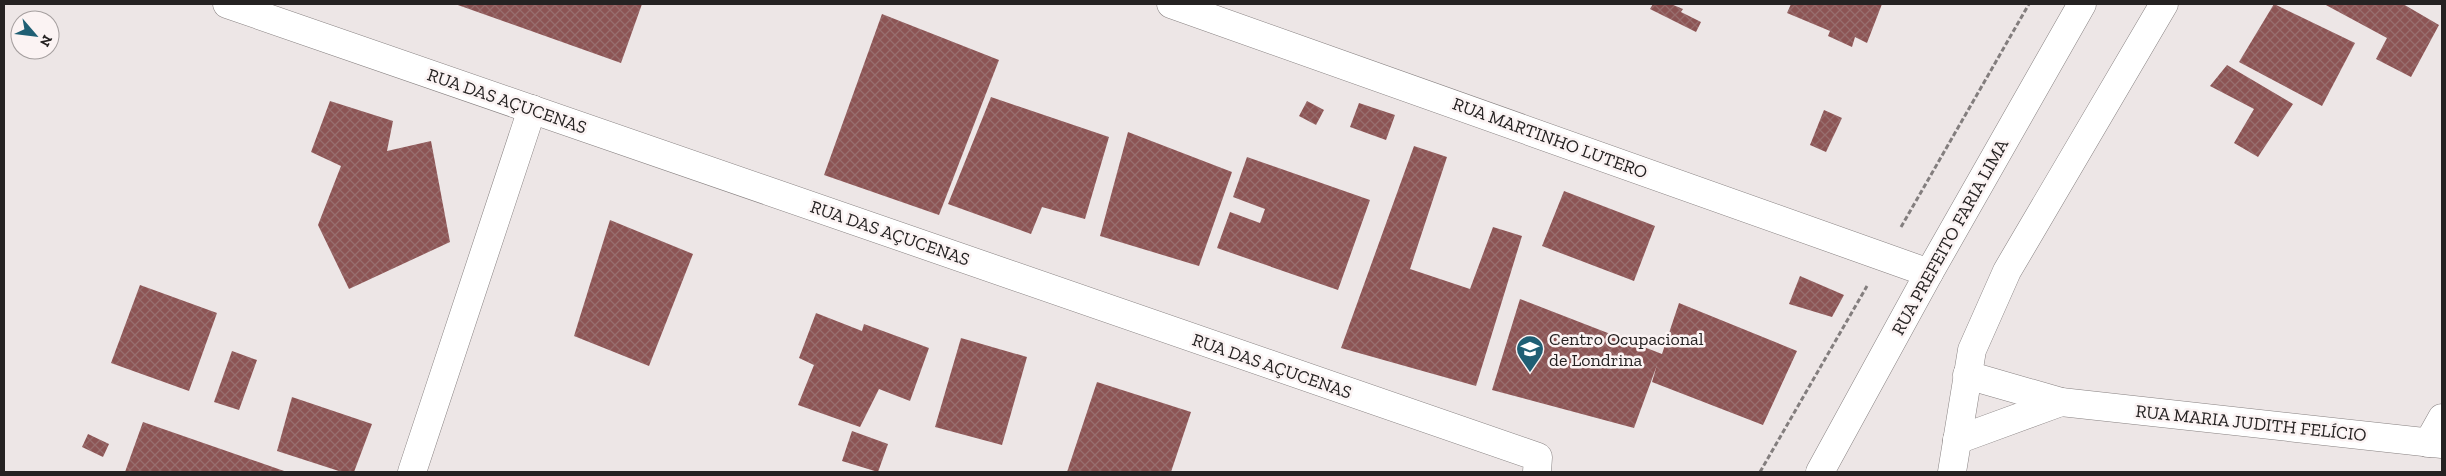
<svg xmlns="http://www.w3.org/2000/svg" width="2446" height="476" font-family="'Zilla Slab',serif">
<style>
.building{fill:url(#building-cross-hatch)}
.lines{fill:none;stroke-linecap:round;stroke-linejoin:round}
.minor-casing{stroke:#878181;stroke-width:29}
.secondary-casing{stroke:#878181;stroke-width:29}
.path{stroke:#837e7e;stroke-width:3;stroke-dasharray:5 2.5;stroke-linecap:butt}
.minor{stroke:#fff;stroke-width:28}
.secondary{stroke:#fff;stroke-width:28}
.labels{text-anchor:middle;stroke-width:5;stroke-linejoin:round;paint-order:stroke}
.street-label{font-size:18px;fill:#252222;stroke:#fbf3f3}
.poi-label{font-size:18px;fill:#252222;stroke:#fbf3f3;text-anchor:start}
</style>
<defs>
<pattern id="building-cross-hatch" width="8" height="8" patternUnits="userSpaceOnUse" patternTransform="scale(1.25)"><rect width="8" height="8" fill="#8c5454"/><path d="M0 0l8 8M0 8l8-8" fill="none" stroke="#986e6e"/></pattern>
</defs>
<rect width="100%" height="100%" fill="#ede6e6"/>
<g class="building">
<path d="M455 4H642L621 63Z"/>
<path d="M1653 4H1671L1683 9 1681 12 1701 22 1696 32 1650 9Z"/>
<path d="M1791 4H1882L1867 43 1855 37 1852 47 1828 36 1830 31 1787 13Z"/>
<path d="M2274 4 2355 43 2322 106 2239 62Z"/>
<path d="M2324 4H2403L2439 25 2411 77 2376 59 2387 38Z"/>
<path d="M882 14 999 60 939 215 824 175Z"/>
<path d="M2227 65 2293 104 2258 157 2234 143 2254 109 2210 86Z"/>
<path d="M991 97 1109 137 1085 219 1042 207 1031 234 948 204Z"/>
<path d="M330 101 393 121 387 151 431 141 450 242 349 289 318 225 341 166 311 152Z"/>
<path d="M1307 101 1324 110 1316 125 1299 116Z"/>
<path d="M1359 103 1395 115 1386 140 1350 127Z"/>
<path d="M1824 110 1842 118 1826 152 1810 145Z"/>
<path d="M1128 132 1232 172 1199 266 1100 236Z"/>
<path d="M1414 146 1447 157 1410 269 1470 289 1493 227 1522 236 1476 386 1341 348Z"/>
<path d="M1247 157 1370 200 1338 290 1217 248 1230 212 1260 223 1265 209 1233 197Z"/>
<path d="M1564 191 1655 226 1634 281 1542 246Z"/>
<path d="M610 220 693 254 649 366 574 336Z"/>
<path d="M1800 276 1844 295 1832 317 1789 304Z"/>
<path d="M140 285 217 313 189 391 111 363Z"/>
<path d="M1520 299 1662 354 1679 303 1797 351 1763 425 1652 382 1657 365 1634 428 1492 390Z"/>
<path d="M816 313 862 331 864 324 929 348 910 401 879 389 860 427 798 405 814 365 799 358Z"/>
<path d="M961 338 1027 357 1002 445 935 427Z"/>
<path d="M232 351 257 360 239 410 214 402Z"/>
<path d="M1097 382 1191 412 1171 472H1067Z"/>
<path d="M292 397 372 424 354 472H342L277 451Z"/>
<path d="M143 422 287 472H125Z"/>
<path d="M852 431 888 444 878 472 842 461Z"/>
<path d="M88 434 109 444 103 457 82 447Z"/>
</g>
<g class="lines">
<g class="minor-casing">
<g id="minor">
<path d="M227 4 1538 457 1537 472"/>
<path d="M1171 4 1929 273"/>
<path d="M1967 375 2061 402 2442 444"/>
<path d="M1957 440 2061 402"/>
<path d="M2428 443 2442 418"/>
<path d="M412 472 532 109"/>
</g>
</g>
<g class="secondary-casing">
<g id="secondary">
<path d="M1820 472 1929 273 2082 4"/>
<path d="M1952 472 1972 350 2007 271 2164 4"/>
</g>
</g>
<g class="path">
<path d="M1901 227 2029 4"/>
<path d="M1760 472 1867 286"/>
</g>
<use href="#minor" class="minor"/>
<use href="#secondary" class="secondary"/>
</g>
<defs>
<g id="school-pin" transform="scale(1.4375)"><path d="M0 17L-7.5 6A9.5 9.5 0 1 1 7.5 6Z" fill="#1f5f74" stroke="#fbf3f3"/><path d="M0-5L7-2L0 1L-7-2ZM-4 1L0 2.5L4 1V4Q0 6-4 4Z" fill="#fff"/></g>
</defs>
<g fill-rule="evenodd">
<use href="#school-pin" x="1530" y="349"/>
</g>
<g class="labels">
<g class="street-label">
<text transform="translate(507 101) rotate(19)" y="6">RUA DAS AÇUCENAS</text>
<text transform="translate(1550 138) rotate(20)" y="6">RUA MARTINHO LUTERO</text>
<text transform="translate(890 233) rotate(19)" y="6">RUA DAS AÇUCENAS</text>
<text transform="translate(1950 237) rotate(-61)" y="6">RUA PREFEITO FARIA LIMA</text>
<text transform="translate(1272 366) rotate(19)" y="6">RUA DAS AÇUCENAS</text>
<text transform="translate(2251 423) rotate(6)" y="6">RUA MARIA JUDITH FELÍCIO</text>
</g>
<g class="poi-label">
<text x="1549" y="345">Centro Ocupacional<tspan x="1549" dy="21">de Londrina</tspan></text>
</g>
</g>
<rect width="2446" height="476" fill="none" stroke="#252222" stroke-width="10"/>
<g transform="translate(35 35) rotate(118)"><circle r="24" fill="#fbf3f3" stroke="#a59f9f"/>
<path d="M0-4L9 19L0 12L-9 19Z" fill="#1f5f74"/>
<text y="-8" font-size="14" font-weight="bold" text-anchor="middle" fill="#252222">N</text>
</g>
</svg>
